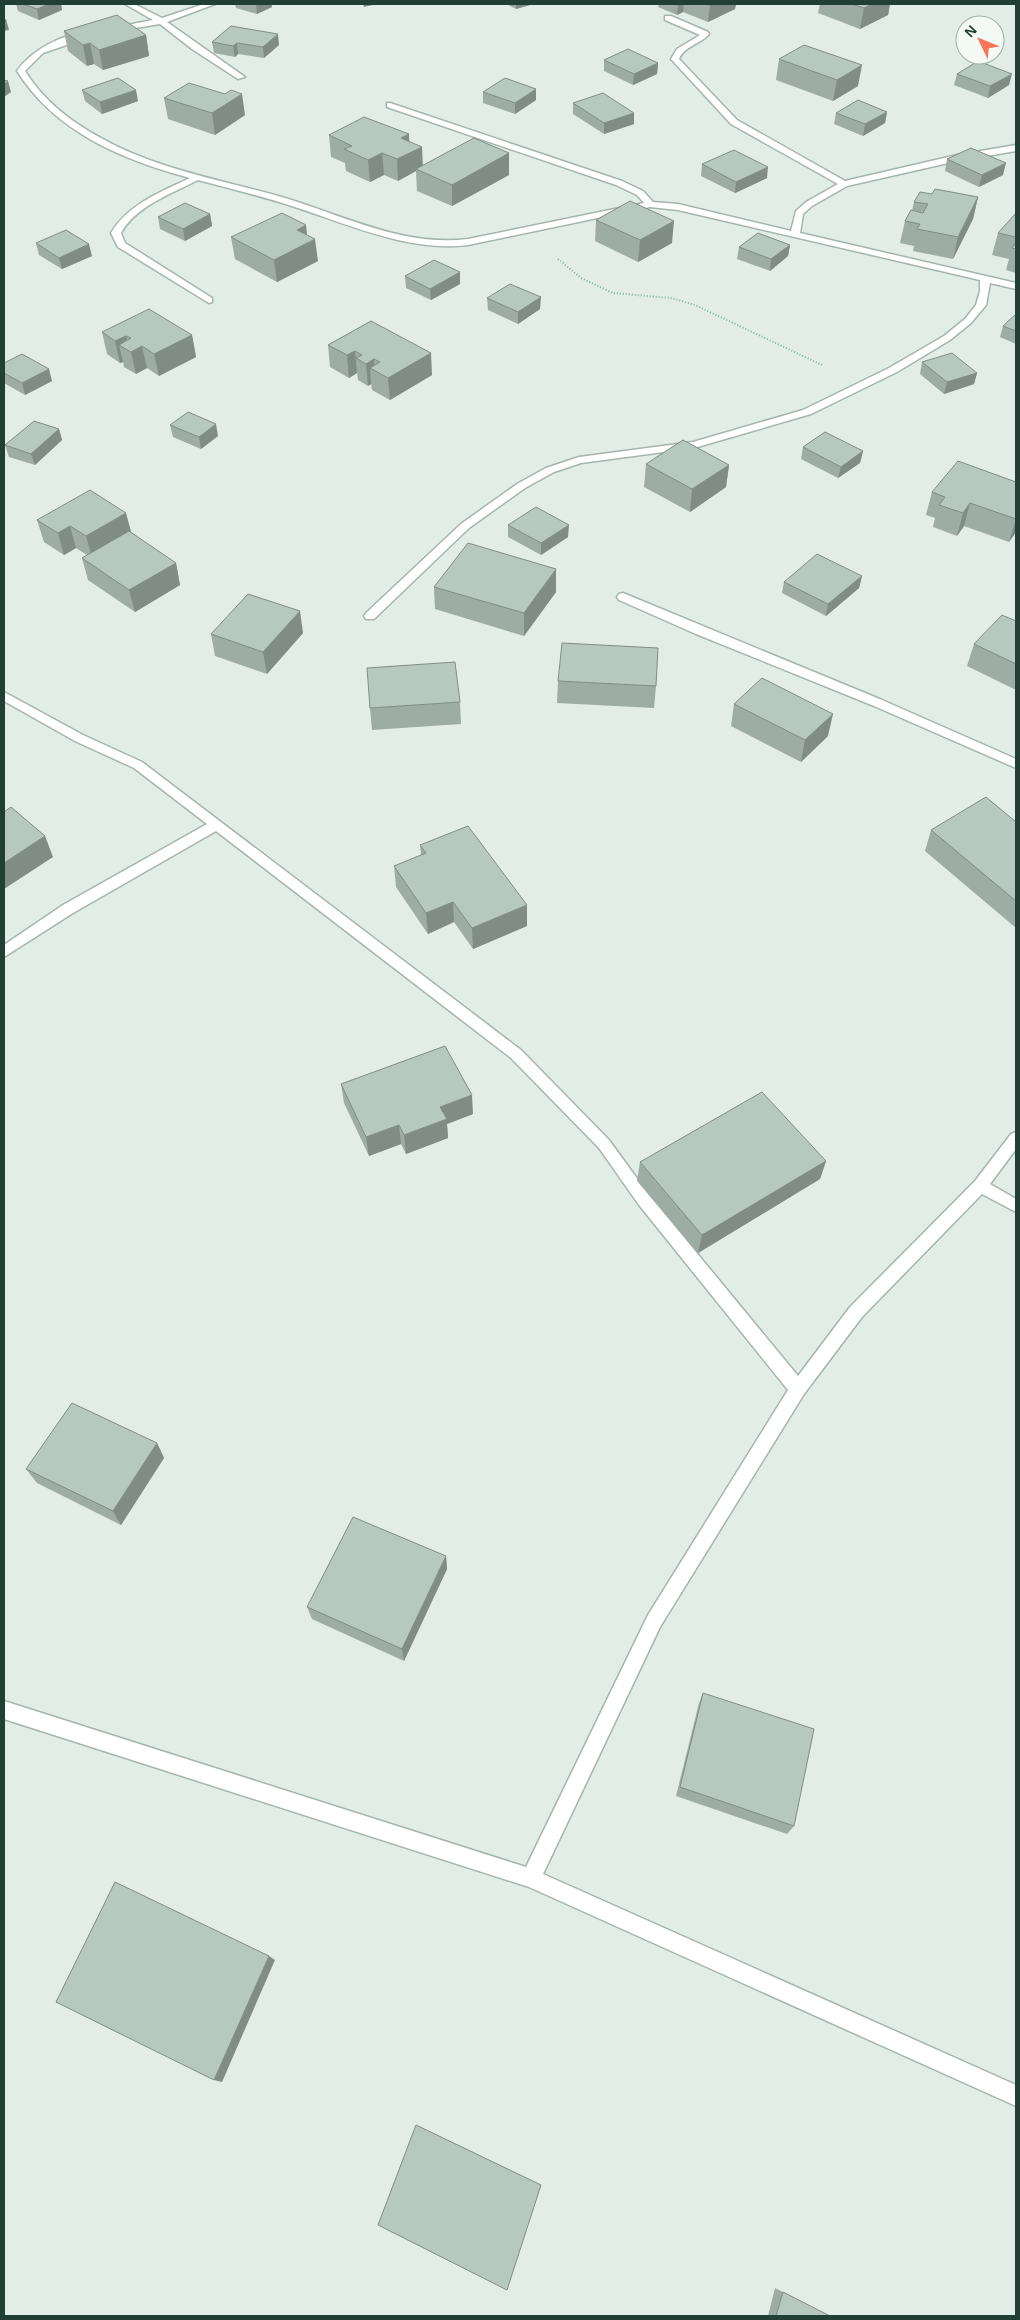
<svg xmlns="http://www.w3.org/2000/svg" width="1020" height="2320" font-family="Helvetica,sans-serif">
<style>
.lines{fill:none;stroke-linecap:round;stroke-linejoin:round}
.minor-casing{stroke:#a4b5ae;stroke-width:3}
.path{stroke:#81b29f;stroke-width:2;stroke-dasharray:1 2;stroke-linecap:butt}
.minor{fill:#fff;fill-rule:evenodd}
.wall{fill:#9daca5}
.shaded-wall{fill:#808c86}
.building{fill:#b7c8c0;stroke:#808c86}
</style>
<rect width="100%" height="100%" fill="#e2ede7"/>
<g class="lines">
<g class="minor-casing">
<g id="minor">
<path d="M125 4H134L162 18 204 4H215L167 22 245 77 238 79 192 49 160 24 111 32V28L153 20Z"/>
<path d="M665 16H671L708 32 709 34C701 44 684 46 679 59L737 120 845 181 957 155 1016 145V151L957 161 847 186 812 206 803 214 800 233 1016 283V289L990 283 986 305 971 323 950 340 897 372 811 414 694 448 581 463 554 472 525 488 469 528 374 619H366L364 616 366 613 461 524 517 484 546 468 579 457 693 442 803 410 889 368 944 336 965 319 976 305 980 291V280L678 210 650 207 468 245C410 252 352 226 298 208 265 197 232 189 198 180 171 194 136 206 121 233L125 243 212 298V302L209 303 118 247 111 233C128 204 161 192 190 178 123 160 55 132 17 71 30 52 63 32 87 34V38L43 53 25 71C43 100 71 122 101 138 158 170 223 180 285 198 344 216 405 247 468 239L644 203 637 195 616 185 387 107V103H390L622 181 643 191 653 202 678 204 791 231 796 211 806 202 838 184 731 124 671 59 677 49 700 35 665 20Z"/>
<path d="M623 593 882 700 1016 759V768L874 706 696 634 619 600 617 597 619 594Z"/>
<path d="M4 692 83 735 142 762 521 1050 609 1140 649 1195 798 1376 850 1307 975 1181 1011 1134 1016 1132V1149L990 1184 1016 1199V1212L982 1194 862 1317 804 1394 660 1627 543 1874 1016 2085V2106L529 1887 4 1719V1701L526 1867 648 1615 788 1390 639 1205 599 1148 511 1058 216 831 73 913 4 957V945L63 905 207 824 134 768 75 741 4 701Z"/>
</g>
</g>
<path class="path" d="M558 259 581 278 613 293 671 298 695 305 822 365"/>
<use href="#minor" class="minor"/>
</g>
<g class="wall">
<path d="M16 4H61L62 10 39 20 18 11Z"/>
<path d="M235 4H271L272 7 257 14 236 8Z"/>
<path d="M506 4H533L516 9Z"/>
<path d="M659 4H736L735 9 708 22 683 12 677 15 658 7Z"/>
<path d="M820 4H890L888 15 860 29 818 13Z"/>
<path d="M64 31 146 35 149 56 103 70 94 64 87 66 68 51Z"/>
<path d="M212 42 279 45 264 58 238 54 235 57 214 53Z"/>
<path d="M779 59 858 86 833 101 776 80Z"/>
<path d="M604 60 658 63 657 74 633 85 604 71Z"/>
<path d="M957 74 1009 85 988 98 954 85Z"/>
<path d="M82 90 138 101 102 114 85 101Z"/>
<path d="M483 92 536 100 515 114 483 103Z"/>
<path d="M164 98 245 115 215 135 168 119Z"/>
<path d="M573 103 634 113V124L604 134 573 114Z"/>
<path d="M887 112 885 123 863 136 834 124 836 113Z"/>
<path d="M329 135 410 141 422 166 509 153V175L452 206 417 191 416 171 398 181 384 175 370 182 346 171 345 163 331 157Z"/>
<path d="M947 159 1003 175 979 187 945 171Z"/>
<path d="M702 164 767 178 735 193 701 176Z"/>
<path d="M932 194 978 197 973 219 953 259 913 251 914 246 900 243 905 221 912 211 914 202Z"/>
<path d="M1016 213V273L1006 270 1009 259 992 255 998 233Z"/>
<path d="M210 214 212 226 185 241 160 229 158 217Z"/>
<path d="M596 220 672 243 638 262 595 241Z"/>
<path d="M231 237 318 261 277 282 235 259Z"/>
<path d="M36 243 92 256 62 269 39 255Z"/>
<path d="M790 245 788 256 770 271 737 259 739 247Z"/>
<path d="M405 276 460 284 431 300 406 288Z"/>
<path d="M487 298 540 309 518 324 488 310Z"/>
<path d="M1016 314V344L1000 337 1003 326Z"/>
<path d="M371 321 432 375 390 400 372 390 371 384 368 386 358 380 357 373 349 378 330 367 328 345Z"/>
<path d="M102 332 192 335 196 357 159 376 147 368 136 374 124 367 123 362 120 363 107 354Z"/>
<path d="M922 362 977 373 974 384 944 394 920 374Z"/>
<path d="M4 363 52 381 25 395 4 383Z"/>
<path d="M170 425 218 436 201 449 173 437Z"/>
<path d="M59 429 62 440 35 465 9 457 5 445Z"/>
<path d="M803 447 863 451 860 463 838 478 801 459Z"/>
<path d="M646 464 729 465 726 487 690 512 644 487Z"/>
<path d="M1016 482V532L1009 542 964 526 957 536 933 527 935 518 926 515 932 492Z"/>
<path d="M37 520 131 533 176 563 180 585 135 612 88 580 82 558 87 555 76 548 64 555 44 542Z"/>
<path d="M508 525 568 537 541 555 508 537Z"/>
<path d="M862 576 859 588 826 616 782 593 784 582Z"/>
<path d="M434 587 556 592 524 636 435 609Z"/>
<path d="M1016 621V690L967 666 974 644Z"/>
<path d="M303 633 267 674 215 656 211 634Z"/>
<path d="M558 681 656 686 654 708 557 703Z"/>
<path d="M460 702 461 724 372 730 370 708Z"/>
<path d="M734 704 828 736 801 762 731 726Z"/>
<path d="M1016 822V928L925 851 931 830Z"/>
<path d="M420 845 527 905V926L473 949 454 922 428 934 396 887 394 866 421 855Z"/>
<path d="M341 1084 473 1114 447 1124 448 1138 406 1154 401 1144 369 1156 344 1103Z"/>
<path d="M826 1161 820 1179 698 1253 637 1181 640 1162Z"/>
<path d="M157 1443 164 1458 121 1525 37 1483 26 1469Z"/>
<path d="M446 1556 447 1569 404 1661 312 1619 307 1607Z"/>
<path d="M703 1693 794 1826 787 1834 676 1796 699 1703Z"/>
<path d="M775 2288 830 2316H768Z"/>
</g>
<g class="shaded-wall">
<path d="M49 4H61L62 10 39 20 37 9Z"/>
<path d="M256 4H271L272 7 257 14Z"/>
<path d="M363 4H377L364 7Z"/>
<path d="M516 4H533L516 9Z"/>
<path d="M678 4H684L683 12 677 15Z"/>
<path d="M710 4H736L735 9 708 22Z"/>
<path d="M872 4H890L888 15 860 29 864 8Z"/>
<path d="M4 19H6L9 30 4 31Z"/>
<path d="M278 34 279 45 264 58 263 47Z"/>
<path d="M146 35 149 56 103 70 99 50Z"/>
<path d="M90 43 94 64 87 66 83 45Z"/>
<path d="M237 43 238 54 235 57 233 46Z"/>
<path d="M658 63 657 74 633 85 634 74Z"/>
<path d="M862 65 858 86 833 101 837 80Z"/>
<path d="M1012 74 1009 85 988 98 990 86Z"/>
<path d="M8 81 11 92 4 97V84Z"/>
<path d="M536 89V100L515 114V103Z"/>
<path d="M136 90 138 101 102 114 100 102Z"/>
<path d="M242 94 245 115 215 135 212 113Z"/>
<path d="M887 112 885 123 863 136 865 124Z"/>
<path d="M634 113V124L604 134V123Z"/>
<path d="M409 134 410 153 422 147 423 168 416 169V171L398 181 397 159 401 138Z"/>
<path d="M382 153 384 175 370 182 368 160Z"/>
<path d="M509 153V175L452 206V185Z"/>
<path d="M1006 163 1003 175 979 187 982 175Z"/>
<path d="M768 167 767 178 735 193 736 182Z"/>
<path d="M978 197 973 219 953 259 958 237Z"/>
<path d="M210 214 212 226 185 241 183 229Z"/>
<path d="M674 221 672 243 638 262 640 240Z"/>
<path d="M306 225 308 243 315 239 318 261 277 282 274 260 297 230Z"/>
<path d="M89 244 92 256 62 269 59 258Z"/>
<path d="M790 245 788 256 770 271 771 259Z"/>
<path d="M460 272V284L431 300 430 289Z"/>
<path d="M541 297 540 309 518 324V312Z"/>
<path d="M192 335 196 357 159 376 154 354Z"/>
<path d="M126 336 130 351 119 345 123 362 120 363 115 341Z"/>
<path d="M142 346 147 368 136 374 131 352Z"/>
<path d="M355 351 357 373 349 378 347 355Z"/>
<path d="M431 353 432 375 390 400 388 378Z"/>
<path d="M374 359 375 370 370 368 371 384 368 386 366 364Z"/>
<path d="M49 369 52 381 25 395 22 383Z"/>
<path d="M977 373 974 384 944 394 947 382Z"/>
<path d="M216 424 218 436 201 449 199 437Z"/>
<path d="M59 429 62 440 35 465 31 454Z"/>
<path d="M863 451 860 463 838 478 841 467Z"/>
<path d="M729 465 726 487 690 512 692 489Z"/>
<path d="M970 503 964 526 957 536 963 513Z"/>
<path d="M126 513 132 535 92 558 86 536Z"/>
<path d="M1016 519V532L1009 542Z"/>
<path d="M569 525 568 537 541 555V543Z"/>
<path d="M70 526 76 548 64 555 58 533Z"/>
<path d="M176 563 180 585 135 612 129 590Z"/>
<path d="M556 569V592L524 636V613Z"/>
<path d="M862 576 859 588 826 616 828 604Z"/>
<path d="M300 611 303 633 267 674 263 652Z"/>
<path d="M833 714 828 736 801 762 805 740Z"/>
<path d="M45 836 53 857 4 889V863Z"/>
<path d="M453 902 454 922 428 934 426 913Z"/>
<path d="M527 905V926L473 949 472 928Z"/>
<path d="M472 1095 473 1114 447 1124 448 1138 406 1154 404 1135 440 1107Z"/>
<path d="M399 1125 401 1144 369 1156 366 1137Z"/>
<path d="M826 1161 820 1179 698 1253 702 1235Z"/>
<path d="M157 1443 164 1458 121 1525 113 1511Z"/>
<path d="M446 1556 447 1569 404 1661 402 1649Z"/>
<path d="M269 1956 275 1960 222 2082 214 2080Z"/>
</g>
<g class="building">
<path d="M23 4H49L37 9Z"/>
<path d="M852 4H872L864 8Z"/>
<path d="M117 15 146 35 99 50 90 43 83 45 64 31Z"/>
<path d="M231 26 278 34 263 47 237 43 233 46 212 42Z"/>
<path d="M804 45 862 65 837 80 779 59Z"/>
<path d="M628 49 658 63 634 74 604 60Z"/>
<path d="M978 61 1012 74 990 86 957 74Z"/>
<path d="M118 78 136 90 100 102 82 90Z"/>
<path d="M505 78 536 89 515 103 483 92Z"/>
<path d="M4 80 8 81 4 84Z"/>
<path d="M189 83 225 94 231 90 242 94 212 113 164 98Z"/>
<path d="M603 93 634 113 604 123 573 103Z"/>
<path d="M858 100 887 112 865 124 836 113Z"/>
<path d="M364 117 409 134 401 138 422 147 397 159 382 153 368 160 344 149 352 146 329 135Z"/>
<path d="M474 138 509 153 452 185 416 169Z"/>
<path d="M971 148 1006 163 982 175 947 159Z"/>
<path d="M734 150 768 167 736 182 702 164Z"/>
<path d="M935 189 978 197 958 237 917 229 920 224 905 221 911 210 923 213 928 204 914 202 920 192 932 194Z"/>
<path d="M630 201 674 221 640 240 596 220Z"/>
<path d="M185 203 210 214 183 229 158 217Z"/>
<path d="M282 213 306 225 297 230 315 239 274 260 231 237Z"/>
<path d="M1016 213V237L998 233Z"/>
<path d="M66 230 89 244 59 258 36 243Z"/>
<path d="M758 233 790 245 771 259 739 247Z"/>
<path d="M1016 242V249L1012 248Z"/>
<path d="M434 260 460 272 430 289 405 276Z"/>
<path d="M510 284 541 297 518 312 487 298Z"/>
<path d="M149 309 192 335 154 354 142 346 131 352 119 345 131 338 126 336 115 341 102 332Z"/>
<path d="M1016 314V331L1003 326Z"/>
<path d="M371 321 431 353 388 378 370 368 380 362 374 359 366 364 356 358 362 355 355 351 347 355 328 345Z"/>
<path d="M952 353 977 373 947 382 922 362Z"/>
<path d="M22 354 49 369 22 383 4 373V363Z"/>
<path d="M188 412 216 424 199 437 170 425Z"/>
<path d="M34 421 59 429 31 454 5 445Z"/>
<path d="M825 432 863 451 841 467 803 447Z"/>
<path d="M683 440 729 465 692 489 646 464Z"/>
<path d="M958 461 1016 482V519L970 503 963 513 939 505 945 497 932 492Z"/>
<path d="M90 490 126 513 86 536 70 526 58 533 37 520Z"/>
<path d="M536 507 569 525 541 543 508 525Z"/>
<path d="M129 531 176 563 129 590 82 558Z"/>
<path d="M468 543 556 569 524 613 434 587Z"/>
<path d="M817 554 862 576 828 604 784 582Z"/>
<path d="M248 594 300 611 263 652 211 634Z"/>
<path d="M1002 615 1016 621V664L974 644Z"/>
<path d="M562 643 658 648 656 686 558 681Z"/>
<path d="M455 662 460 702 370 708 367 668Z"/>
<path d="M762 678 833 714 805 740 734 704Z"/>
<path d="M986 797 1016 822V901L931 830Z"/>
<path d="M11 807 45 836 4 863V812Z"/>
<path d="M468 826 527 905 472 928 453 902 426 913 394 866 426 853 420 845Z"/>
<path d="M445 1046 472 1095 440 1107 447 1119 404 1135 399 1125 366 1137 341 1084Z"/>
<path d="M762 1092 826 1161 702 1235 640 1162Z"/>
<path d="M72 1403 157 1443 113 1511 26 1469Z"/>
<path d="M353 1517 446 1556 402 1649 307 1607Z"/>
<path d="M703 1693 814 1729 794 1826 680 1787Z"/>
<path d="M115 1882 269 1956 214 2080 56 2002Z"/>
<path d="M416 2125 541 2185 507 2290 378 2225Z"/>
<path d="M783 2292 830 2316H776Z"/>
</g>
<rect width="1020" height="2320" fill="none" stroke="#213f35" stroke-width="10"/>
<g transform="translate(980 40) rotate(313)"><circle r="24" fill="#f3f9f5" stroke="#9fafa8"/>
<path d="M0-4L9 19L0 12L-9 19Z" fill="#f77456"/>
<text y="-8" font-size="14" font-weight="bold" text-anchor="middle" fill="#213f35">N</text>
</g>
</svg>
